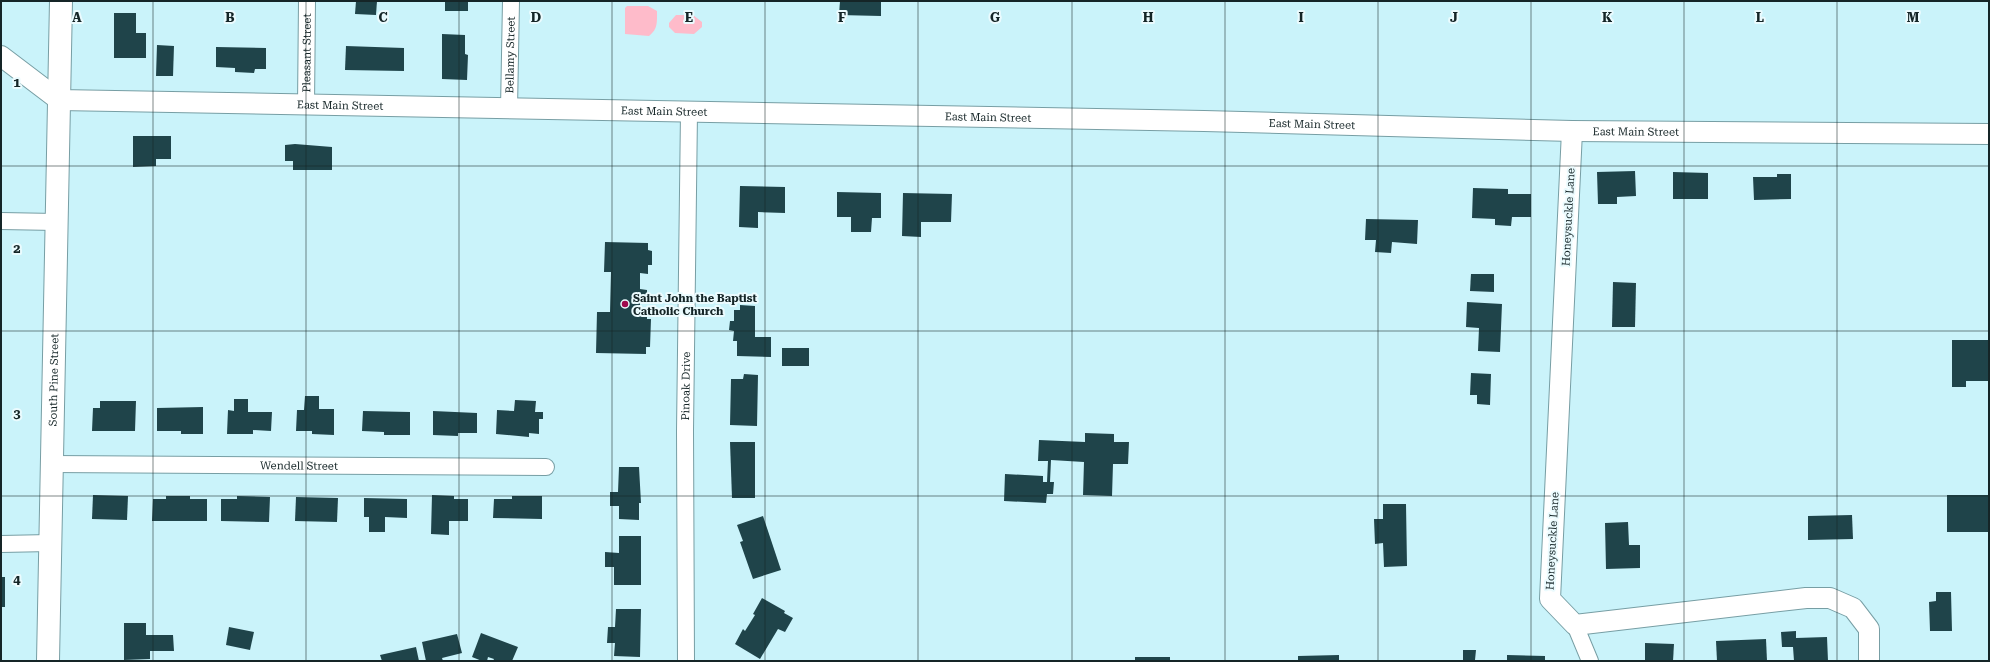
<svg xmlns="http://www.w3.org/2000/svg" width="1990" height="662" font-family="'Roboto Serif',serif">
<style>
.green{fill:#febbca}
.building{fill:#1f444a}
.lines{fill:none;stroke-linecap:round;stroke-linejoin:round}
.minor-casing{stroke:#779ea4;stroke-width:18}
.tertiary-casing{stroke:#779ea4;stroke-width:22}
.secondary-casing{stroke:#779ea4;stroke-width:24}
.minor{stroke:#fff;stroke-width:16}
.tertiary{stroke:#fff;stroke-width:20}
.secondary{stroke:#fff;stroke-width:22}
.grid{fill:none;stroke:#152527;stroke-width:1;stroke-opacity:0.55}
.poi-dot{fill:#a0094c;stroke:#ebfbfe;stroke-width:1.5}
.labels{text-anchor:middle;stroke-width:4;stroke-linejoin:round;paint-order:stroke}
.street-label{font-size:11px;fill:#152527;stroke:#ebfbfe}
.poi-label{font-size:11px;font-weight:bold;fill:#152527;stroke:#ebfbfe;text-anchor:start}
.grid-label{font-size:13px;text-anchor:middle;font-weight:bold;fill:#152527;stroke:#ebfbfe;stroke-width:4;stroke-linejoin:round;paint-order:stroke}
</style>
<rect width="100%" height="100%" fill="#caf3fa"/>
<g class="green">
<path d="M627 6H648L657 11C657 22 658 29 649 36L625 34V8Z"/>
<path d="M676 15H693L702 22V27L694 34 675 33 669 27V23Z"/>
</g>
<g class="building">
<path d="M356 1H377L376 15 355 14Z"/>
<rect x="445" y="1" width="23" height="10"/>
<path d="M840 1H881V16L839 15Z"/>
<path d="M114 13H136V33H146V58H114Z"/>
<path d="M442 34 465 35V54L468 55 467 80 442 79Z"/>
<path d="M157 45 174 46 173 76H156Z"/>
<path d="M346 46 404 48V71L345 70Z"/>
<path d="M216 47 266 48V69H255L254 73 235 72V68L216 67Z"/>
<path d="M133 136H171V159H156V166L133 167Z"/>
<path d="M295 144 332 147V170H293V161H285V145Z"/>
<path d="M1635 171 1636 196 1617 197V204H1598L1597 172Z"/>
<path d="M1673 172 1708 173V199H1673Z"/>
<path d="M1777 174H1791V199L1754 200 1753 177H1777Z"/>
<path d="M740 186 785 187V213L758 212V228L739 227Z"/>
<path d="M1473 188 1508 189V194H1531V217H1512L1511 226 1495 225V219L1472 218Z"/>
<path d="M837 192 881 193V218H872L871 232H851V217H837Z"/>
<path d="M903 193 952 194 951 222H921V237L902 236Z"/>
<path d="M1366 219 1418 220 1417 244 1392 242 1391 253 1375 252 1376 240H1365Z"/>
<path d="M605 242 648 243V250L652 251V265H648V274L640 273V289L647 290V297H640V312H647V319H651L650 347H646V354L596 353 597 312H610L611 272H604Z"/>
<path d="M1471 274H1494V292L1470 291Z"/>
<path d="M1613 282 1636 283 1635 327H1612Z"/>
<path d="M1467 302 1502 304 1500 352 1478 351 1479 328 1466 327Z"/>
<path d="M740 305 755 306V337H771V357L737 356V341H733L734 331 729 330 730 321H734V310H740Z"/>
<path d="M1952 340H1989V381H1966V387H1952Z"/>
<rect x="782" y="348" width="27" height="18"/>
<path d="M1471 373 1491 374 1490 405 1477 404V395H1470Z"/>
<path d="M744 374 758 375 757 426 730 425 731 379H743Z"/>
<path d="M305 396H319V409H334V435L312 434V431H296L297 410H304Z"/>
<path d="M234 399H248V412H272L271 431 253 430V434H227L228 410 234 411Z"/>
<path d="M515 400 536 401 535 412H543V419H539V434L529 433V437L496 434 497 410 514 411Z"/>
<path d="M100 401H136L135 431H92L93 408H100Z"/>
<path d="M203 407V434H181V431H157V408Z"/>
<path d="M363 411 410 412V435H384V432L362 431Z"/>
<path d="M433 411 477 413V433H458V436L433 435Z"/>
<path d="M1085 433 1114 434V442H1129L1128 464H1113L1112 496 1083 495 1084 462 1051 460 1050 482H1054L1053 494H1047L1046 503 1004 501 1005 474 1043 476V482H1047L1048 461H1038L1039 440 1085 442Z"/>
<path d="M730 442H755V498H732Z"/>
<path d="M619 467H639L641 503H639V520L619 519V506H610V492H618Z"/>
<path d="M93 495 128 496 127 520 92 519Z"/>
<path d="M432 495 454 496V499H468V521H449V535L431 534Z"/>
<path d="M1947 495H1989L1988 532H1947Z"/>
<path d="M166 496H190V499H207V521H152L153 499H166Z"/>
<path d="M237 496 270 497 269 522 221 521V499H237Z"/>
<path d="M512 496H542V519L493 518 494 499H512Z"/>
<path d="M296 497 338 498 337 522 295 521Z"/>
<path d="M364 498 407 499V518L385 517V532H369V517H364Z"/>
<path d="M1383 504H1406L1407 566 1384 567 1383 543 1375 544 1374 519H1383Z"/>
<path d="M1852 515 1853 539 1808 540V516Z"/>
<path d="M763 516 781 570 753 579 740 542 743 541 737 525Z"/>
<path d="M1628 522 1629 545H1640V568L1606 569 1605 523Z"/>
<path d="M619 536H641V585H614V567H605V552L619 553Z"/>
<rect x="1" y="577" width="4" height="30"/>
<path d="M1936 592H1951L1952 631H1930L1929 602 1936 601Z"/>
<path d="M762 598 785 611 784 613 793 618 785 632 778 629 760 659 735 644 743 629 745 631 755 615 753 614Z"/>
<path d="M616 609H641L640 657 614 656 615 643H607L608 627H615Z"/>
<path d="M124 623H146V635H173L174 651H150V659L124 660Z"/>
<path d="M229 627 254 632 250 650 226 645Z"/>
<path d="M1796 631V638L1827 637 1828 661H1794L1793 647H1782L1781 632Z"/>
<path d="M481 633 518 647 512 661H493L494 659 488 657 487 661H482L472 657Z"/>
<path d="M457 634 462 653 442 658 443 661H426L422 642Z"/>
<path d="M1766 639 1767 661H1717L1716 641Z"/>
<path d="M1645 643 1674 644 1673 661H1645Z"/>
<path d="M416 647 419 661H382L380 655Z"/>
<path d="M1463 650H1476L1475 660H1493V661H1463Z"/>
<path d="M1339 655V661H1298V656Z"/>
<path d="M1507 655 1545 656V661H1507Z"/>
<rect x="1135" y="657" width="35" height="4"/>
</g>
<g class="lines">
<g class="minor-casing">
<g id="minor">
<path id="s1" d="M306 106 307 1"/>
<path id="s2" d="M509 109 511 1"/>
<path d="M1 221 56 222"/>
<path id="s3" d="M51 464 546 467"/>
<path d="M1 544 50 543"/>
<path d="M1575 625 1590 661"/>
<path id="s4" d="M686 661 685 431 689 112"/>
</g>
</g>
<g class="tertiary-casing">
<g id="tertiary">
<path id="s5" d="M1 56 59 100 1204 121 1572 131 1989 134"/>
<path d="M1572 131 1550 599 1575 625 1806 598H1830L1853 608 1869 629V661"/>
</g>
</g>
<g class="secondary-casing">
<g id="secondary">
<path id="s6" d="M48 661 61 1"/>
</g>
</g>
<use href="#minor" class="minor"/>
<use href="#tertiary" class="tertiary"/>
<use href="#secondary" class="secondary"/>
</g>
<path class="grid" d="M153 1V661M306 1V661M459 1V661M612 1V661M765 1V661M918 1V661M1072 1V661M1225 1V661M1378 1V661M1531 1V661M1684 1V661M1837 1V661M1 166H1989M1 331H1989M1 496H1989"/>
<circle class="poi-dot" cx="625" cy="304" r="4"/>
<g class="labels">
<g class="street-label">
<text dy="4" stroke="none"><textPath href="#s1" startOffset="53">Pleasant Street</textPath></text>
<text dy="4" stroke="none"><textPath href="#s2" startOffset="54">Bellamy Street</textPath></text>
<text dy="4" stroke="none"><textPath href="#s5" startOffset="354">East Main Street</textPath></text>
<text dy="4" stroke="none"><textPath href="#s5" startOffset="678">East Main Street</textPath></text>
<text dy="4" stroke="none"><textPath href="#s5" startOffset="1002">East Main Street</textPath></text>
<text dy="4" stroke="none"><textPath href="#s5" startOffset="1326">East Main Street</textPath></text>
<text dy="4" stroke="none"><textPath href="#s5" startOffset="1650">East Main Street</textPath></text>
<text transform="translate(1568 217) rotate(-87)" y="4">Honeysuckle Lane</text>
<text dy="4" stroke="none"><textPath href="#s6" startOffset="281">South Pine Street</textPath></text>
<text dy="4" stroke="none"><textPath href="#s4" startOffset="275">Pinoak Drive</textPath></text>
<text dy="4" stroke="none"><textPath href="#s3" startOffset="248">Wendell Street</textPath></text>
<text transform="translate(1552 541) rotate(-87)" y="4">Honeysuckle Lane</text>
</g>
<g class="poi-label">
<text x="633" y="302">Saint John the Baptist<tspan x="633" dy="13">Catholic Church</tspan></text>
</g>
</g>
<g class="grid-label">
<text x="77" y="22">A</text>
<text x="230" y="22">B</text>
<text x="383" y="22">C</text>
<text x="536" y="22">D</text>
<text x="689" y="22">E</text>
<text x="842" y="22">F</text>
<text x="995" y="22">G</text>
<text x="1148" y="22">H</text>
<text x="1301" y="22">I</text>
<text x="1454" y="22">J</text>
<text x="1607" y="22">K</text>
<text x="1760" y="22">L</text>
<text x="1913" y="22">M</text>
<text x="17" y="87">1</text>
<text x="17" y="253">2</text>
<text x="17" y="418">3</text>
<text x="17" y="584">4</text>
</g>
<rect width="1990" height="662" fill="none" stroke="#152527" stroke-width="4"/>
</svg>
